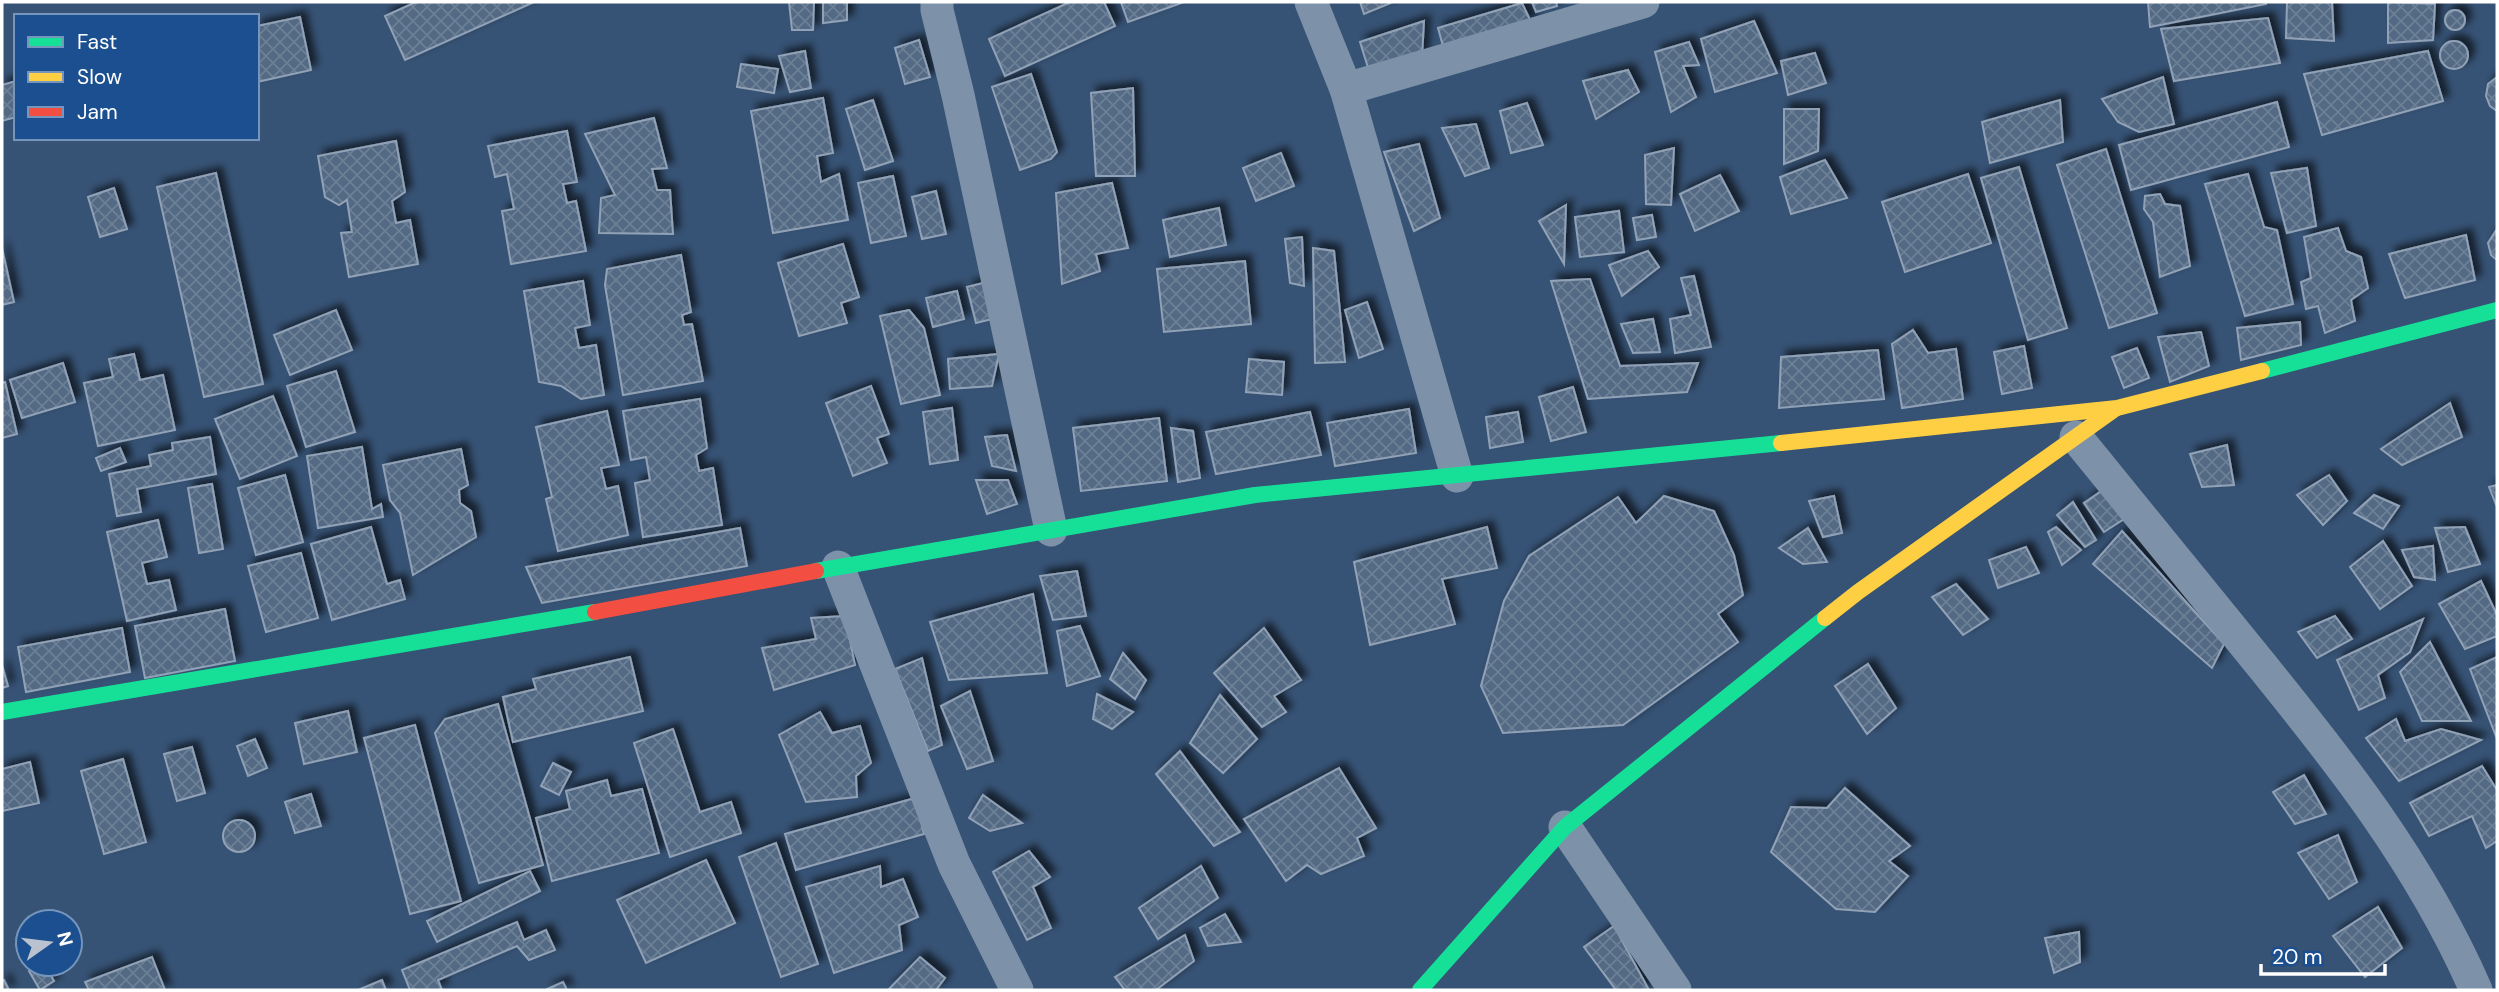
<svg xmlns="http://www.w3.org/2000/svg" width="2499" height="992" font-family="'DM Sans',sans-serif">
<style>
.building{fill:url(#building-cross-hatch);stroke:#92a2b6;stroke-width:2;filter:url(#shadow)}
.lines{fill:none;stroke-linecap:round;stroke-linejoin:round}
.street{stroke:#7d92a8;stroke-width:33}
.fast{stroke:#16e098;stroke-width:16}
.slow{stroke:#ffcf43;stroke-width:16}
.jam{stroke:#f24e42;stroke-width:16}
</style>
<defs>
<pattern id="building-cross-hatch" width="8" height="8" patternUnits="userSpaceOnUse" patternTransform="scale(1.75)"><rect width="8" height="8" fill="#526984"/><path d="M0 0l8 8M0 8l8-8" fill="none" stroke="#6c8096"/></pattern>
<filter id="shadow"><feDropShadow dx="6" dy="-6" stdDeviation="3.5" flood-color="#0009"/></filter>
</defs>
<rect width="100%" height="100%" fill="#365274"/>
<g class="building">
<path d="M416 2H534L405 60 385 16Z"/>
<path d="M789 2H814L813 30H792Z"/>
<path d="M823 2H847V20L823 23Z"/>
<path d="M1070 2H1104L1115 26 1005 76 989 39Z"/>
<path d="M1121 2H1184L1128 22Z"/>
<path d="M1360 2H1393L1364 14Z"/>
<path d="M1532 2H1556L1557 6 1536 12Z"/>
<path d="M2148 2H2266V4L2150 27Z"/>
<path d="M2287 2H2332L2334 41 2286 38Z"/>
<path d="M2388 2 2435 4 2433 40 2388 43Z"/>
<path d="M1522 3 1531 22 1444 50 1438 28Z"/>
<circle cx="2455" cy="20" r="10"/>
<path d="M300 17 311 70 257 82V26Z"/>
<path d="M2268 18 2280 63 2174 81 2161 29Z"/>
<path d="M1424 21 1422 57 1370 74 1360 42Z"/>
<path d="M1754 21 1777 73 1715 92 1701 39Z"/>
<path d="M919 40 930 77 905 84 895 48Z"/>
<circle cx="2454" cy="55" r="14"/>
<path d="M1689 42 1699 65 1683 66 1696 97 1671 112 1655 52Z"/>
<path d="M805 51 811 88 790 92 779 56Z"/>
<path d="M2428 51 2443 101 2322 135 2304 74Z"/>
<path d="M1815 53 1826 83 1788 95 1781 61Z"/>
<path d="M741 64 778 69 774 93 737 87Z"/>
<path d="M1628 70 1639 92 1596 119 1583 81Z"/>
<path d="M1031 74 1057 152 1051 159 1020 170 992 87Z"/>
<path d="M2163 77 2174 124 2139 132 2118 122 2102 99Z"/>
<path d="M2497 77V111L2490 106 2486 96 2488 84Z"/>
<path d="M16 81V117L2 121V85Z"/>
<path d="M1133 88 1135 176H1096L1091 93Z"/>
<path d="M823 98 833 153 817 156 821 182 839 174 848 220 773 233 751 111Z"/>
<path d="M873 100 893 161 865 170 846 109Z"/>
<path d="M2060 100 2063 142 1990 163 1982 122Z"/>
<path d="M2277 102 2289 147 2131 190 2119 145Z"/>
<path d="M1527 103 1543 145 1511 153 1500 111Z"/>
<path d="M1784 109H1819L1818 151 1784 164Z"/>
<path d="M654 118 667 168 652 169 657 190H670L673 234 599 233 601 198 615 195 585 134Z"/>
<path d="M1476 124 1489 168 1465 176 1442 128Z"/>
<path d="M567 131 577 182 563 184 567 203 576 201 586 251 511 264 502 211 514 209 507 174 495 177 488 146Z"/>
<path d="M396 141 405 192 392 201 396 223 410 220 418 264 349 277 341 233 352 232 347 200 339 205 325 197 318 156Z"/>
<path d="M1419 144 1440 218 1414 231 1384 152Z"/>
<path d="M1674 148 1671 205 1646 204 1645 155Z"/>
<path d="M2106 149 2157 313 2109 328 2057 165Z"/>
<path d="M1281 153 1294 186 1256 201 1243 168Z"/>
<path d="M1825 160 1847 198 1791 214 1780 177Z"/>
<path d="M2019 167 2067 328 2028 340 1981 178Z"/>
<path d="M2307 168 2316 226 2287 233 2271 173Z"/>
<path d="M216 173 263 384 204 397 157 187Z"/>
<path d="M1968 174 1991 243 1905 272 1882 202Z"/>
<path d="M2248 174 2264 227 2277 230 2293 304 2245 316 2205 184Z"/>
<path d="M1720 175 1739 211 1695 231 1680 194Z"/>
<path d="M893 176 906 236 871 243 858 183Z"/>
<path d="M1112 183 1128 248 1096 254 1100 271 1062 284 1056 193Z"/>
<path d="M114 188 127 229 100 237 88 197Z"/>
<path d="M936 191 946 234 922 239 912 197Z"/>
<path d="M2160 194 2165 204 2180 206 2190 266 2160 277 2153 222 2144 209 2145 196Z"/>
<path d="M1566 205 1564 264 1539 221Z"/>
<path d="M1219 208 1226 245 1170 257 1163 220Z"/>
<path d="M1619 211 1624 252 1580 257 1575 217Z"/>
<path d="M1652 215 1656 237 1637 240 1633 218Z"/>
<path d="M2338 228 2346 251 2361 257 2368 288 2351 300 2355 321 2325 333 2318 306 2306 309 2301 282 2311 278 2304 237Z"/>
<path d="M2497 229V260L2491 255 2488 243Z"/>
<path d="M2466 235 2475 280 2405 298 2389 254Z"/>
<path d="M1302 237 1304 286 1290 283 1285 239Z"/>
<path d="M843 244 859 297 841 303 847 323 799 336 778 263Z"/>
<path d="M2 248 14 302 2 305Z"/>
<path d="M1313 248 1334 251 1345 362 1315 363Z"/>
<path d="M1648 251 1659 267 1622 296 1609 265Z"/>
<path d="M681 255 691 312 682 315 684 325 692 324 703 381 623 395 605 285 607 269Z"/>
<path d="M1245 261 1251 324 1164 332 1157 269Z"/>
<path d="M1694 276 1711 347 1675 353 1670 319 1691 315 1681 278Z"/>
<path d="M1590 279 1620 366 1698 363 1687 392 1588 399 1551 281Z"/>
<path d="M583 281 590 325 575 328 579 348 596 345 604 395 581 399 561 386 539 382 524 291Z"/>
<path d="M983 283 992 319 976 323 967 287Z"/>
<path d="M957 291 964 319 933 327 926 298Z"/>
<path d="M1367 302 1383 349 1359 358 1345 310Z"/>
<path d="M336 310 352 350 290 375 274 335Z"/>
<path d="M909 310 924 328 940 395 901 404 880 316Z"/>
<path d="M1653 319 1660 352 1633 353 1621 324Z"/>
<path d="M2300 322 2301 345 2241 360 2237 328Z"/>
<path d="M1913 330 1928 353 1956 349 1963 399 1902 408 1892 344Z"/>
<path d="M2201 332 2209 366 2170 382 2158 337Z"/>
<path d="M2024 346 2032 388 2002 394 1994 352Z"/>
<path d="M2137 348 2149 378 2124 388 2112 357Z"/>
<path d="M1878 350 1884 399 1779 408 1781 357Z"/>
<path d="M134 354 140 380 163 375 175 430 98 446 84 383 113 377 109 359Z"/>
<path d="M999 354 992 386 950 389 948 359Z"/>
<path d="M1249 359 1284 362 1282 395 1246 392Z"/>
<path d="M63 363 75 402 22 418 10 380Z"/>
<path d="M336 371 355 432 306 447 287 386Z"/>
<path d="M5 382 17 434 2 438V383Z"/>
<path d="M871 386 889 434 877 438 887 463 853 476 826 403Z"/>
<path d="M1573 387 1586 432 1551 441 1539 397Z"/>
<path d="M273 396 297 456 240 479 215 419Z"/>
<path d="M700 399 707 448 696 455 699 471 713 468 722 525 643 537 635 483 650 480 646 457 631 460 623 411Z"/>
<path d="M2450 403 2462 437 2402 465 2381 449Z"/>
<path d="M952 408 958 460 930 464 923 412Z"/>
<path d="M1409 409 1416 453 1335 466 1327 423Z"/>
<path d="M607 411 619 465 601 468 606 489 618 486 628 535 558 551 546 499 552 497 536 427Z"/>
<path d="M1310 412 1321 455 1216 474 1206 432Z"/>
<path d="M1518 412 1523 442 1490 448 1486 417Z"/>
<path d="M1159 418 1167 481 1081 491 1073 428Z"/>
<path d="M1171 428 1193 431 1200 478 1178 482Z"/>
<path d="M1007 435 1016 471 992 466 985 437Z"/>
<path d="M210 437 216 474 137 489 141 512 117 516 109 474 151 466 149 455 173 450 172 443Z"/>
<path d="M2227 445 2234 485 2202 487 2190 454Z"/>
<path d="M362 447 372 509 381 504 383 517 318 528 307 456Z"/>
<path d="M120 448 126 462 101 471 96 458Z"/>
<path d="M461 449 468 485 459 490 460 503 471 511 476 537 413 575 400 513 390 500 383 465Z"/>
<path d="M285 475 303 542 256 555 238 488Z"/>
<path d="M2329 475 2347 501 2323 525 2297 495Z"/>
<path d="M976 480H1008L1017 504 987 514Z"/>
<path d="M212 484 223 549 199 553 188 488Z"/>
<path d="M2497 485V507L2489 487Z"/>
<path d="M2103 490 2124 519 2104 532 2084 503Z"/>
<path d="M2374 495 2399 506 2383 529 2354 513Z"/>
<path d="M1664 496 1714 511 1734 555 1743 595 1718 614 1738 642 1623 725 1503 733 1481 686 1504 601 1529 556 1618 497 1636 523Z"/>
<path d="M1834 496 1842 533 1823 537 1809 501Z"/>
<path d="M2073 502 2096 540 2085 547 2057 515Z"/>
<path d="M158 520 167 557 142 563 147 584 169 580 176 610 127 621 107 532Z"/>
<path d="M371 527 387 584 400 580 405 599 332 620 311 544Z"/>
<path d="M1487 527 1497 568 1442 579 1455 624 1370 645 1354 562Z"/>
<path d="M2056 527 2081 550 2062 565 2048 532Z"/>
<path d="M2465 527 2480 564 2448 572 2435 528Z"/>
<path d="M740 528 747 566 542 603 526 567Z"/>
<path d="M1808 528 1827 562 1803 564 1779 548Z"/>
<path d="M2122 531 2224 644 2212 668 2093 564Z"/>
<path d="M2383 541 2412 586 2380 609 2350 567Z"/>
<path d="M2433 546 2435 580 2414 577 2402 550Z"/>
<path d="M2026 547 2039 573 1998 588 1989 560Z"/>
<path d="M301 553 318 618 266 632 248 566Z"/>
<path d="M1077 571 1086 616 1053 620 1040 576Z"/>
<path d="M2481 581 2497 615V636L2465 649 2439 604Z"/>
<path d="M1956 584 1988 619 1963 635 1932 597Z"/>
<path d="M1033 594 1047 673 949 680 930 622Z"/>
<path d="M225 609 235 661 145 678 135 626Z"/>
<path d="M845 616 855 665 774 690 762 648 816 639 811 618Z"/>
<path d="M2335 616 2352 639 2317 658 2298 632Z"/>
<path d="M2423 619 2410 652 2378 675 2385 698 2359 710 2337 660Z"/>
<path d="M1080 626 1100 676 1067 686 1057 631Z"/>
<path d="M122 628 130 672 26 692 18 647Z"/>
<path d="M1264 628 1301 680 1274 696 1286 712 1262 727 1214 673Z"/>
<path d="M2430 642 2471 721H2422L2400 672Z"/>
<path d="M1123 653 1146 680 1135 699 1110 679Z"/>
<path d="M630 657 643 711 513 742 503 697 536 689 533 679Z"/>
<path d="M2497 657V739L2470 669Z"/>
<path d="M922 658 942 745 928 751 895 669Z"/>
<path d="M1868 664 1896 708 1867 734 1835 686Z"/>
<path d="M2 665 8 686 2 688Z"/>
<path d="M970 691 993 761 967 769 941 706Z"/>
<path d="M1097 694 1133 712 1112 729 1093 719Z"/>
<path d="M1220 695 1257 739 1223 773 1190 743Z"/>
<path d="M498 704 543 865 479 883 435 733 445 719Z"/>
<path d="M348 711 357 752 304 764 295 723Z"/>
<path d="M820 712 832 733 860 726 871 763 856 776 857 797 806 802 779 735Z"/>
<path d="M2396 719 2405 741 2441 729 2481 740 2399 781 2366 738Z"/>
<path d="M415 725 461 901 410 914 364 738Z"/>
<path d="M673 729 700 812 731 802 741 833 670 857 634 743Z"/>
<path d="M255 739 267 768 248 776 237 746Z"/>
<path d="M192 747 205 793 177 801 164 754Z"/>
<path d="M1180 751 1240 832 1214 846 1156 774Z"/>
<path d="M123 759 146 842 104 854 81 771Z"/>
<path d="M30 762 39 803 2 811V769Z"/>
<path d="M553 763 571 772 559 795 541 786Z"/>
<path d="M2482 766 2497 790V841L2486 848 2472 816 2429 836 2410 803Z"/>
<path d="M1339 768 1376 828 1357 838 1364 856 1321 874 1307 865 1286 881 1244 819Z"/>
<path d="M2304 775 2326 814 2295 824 2273 792Z"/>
<path d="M607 780 611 796 642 789 659 853 552 881 536 818 570 809 566 791Z"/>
<path d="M1845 788 1910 846 1889 861 1908 876 1875 912 1836 909 1771 852 1791 807 1827 808Z"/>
<path d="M311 794 321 826 295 833 285 802Z"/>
<path d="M983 795 1022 823 990 831 969 818Z"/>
<path d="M915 798 924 834 796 870 785 834Z"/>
<circle cx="239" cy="836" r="16"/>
<path d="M2338 835 2357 882 2329 899 2298 853Z"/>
<path d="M776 843 818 964 781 977 739 857Z"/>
<path d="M1029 851 1050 877 1033 887 1051 928 1027 940 993 872Z"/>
<path d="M706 860 735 923 646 963 617 900Z"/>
<path d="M880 866 881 887 903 879 918 917 899 925 902 950 834 973 806 887Z"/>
<path d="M1201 866 1218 898 1158 939 1139 908Z"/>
<path d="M530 871 540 891 437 942 427 921Z"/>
<path d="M2378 907 2402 948 2365 977 2333 936Z"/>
<path d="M1225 914 1241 942 1208 946 1200 928Z"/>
<path d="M517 922 524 940 546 930 555 950 529 960 517 946 438 980 442 990H410L402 970Z"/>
<path d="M1614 926 1649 990H1616L1584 947Z"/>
<path d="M2079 932 2080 962 2054 973 2045 938Z"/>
<path d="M1185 935 1194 961 1156 990H1125L1115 977Z"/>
<path d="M152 957 165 990H89L85 982Z"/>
<path d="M920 957 945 978 936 990H888Z"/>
<path d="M40 964H44L54 981 40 990 29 971Z"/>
<path d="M4 980 9 990H2V981Z"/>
<path d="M382 980 386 990H358Z"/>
<path d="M563 982 567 990H545Z"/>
</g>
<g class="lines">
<g class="street">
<path d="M937 2V10L958 95 1051 530"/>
<path d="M1311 2 1346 89 1643 2"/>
<path d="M1346 89 1457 476"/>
<path d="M2076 437C2134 508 2192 580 2250 651 2338 759 2420 862 2476 990"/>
<path d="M838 567 954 864 1017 990"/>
<path d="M1565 827 1675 990"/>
</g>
<g class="fast">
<path d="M2262 371 2497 310"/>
<path d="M816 571 1255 495 1781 443"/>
<path d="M2 712 595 612"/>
<path d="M1420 990 1565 827 1825 618"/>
</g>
<g class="slow">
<path d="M1781 443 2117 408 2262 371"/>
<path d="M1825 618 1858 592 2115 409"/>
</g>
<path class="jam" d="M595 612 816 571"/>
</g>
<rect width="2499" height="992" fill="none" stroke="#ffffff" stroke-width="7"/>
<rect x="14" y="14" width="245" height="126" fill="#1b4f8f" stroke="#7695bc" stroke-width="2"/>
<rect x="28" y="37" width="35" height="10" fill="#16e098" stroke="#7695bc" stroke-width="2"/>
<text x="77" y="49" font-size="21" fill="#ffffff">Fast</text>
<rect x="28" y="72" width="35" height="10" fill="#ffcf43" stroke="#7695bc" stroke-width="2"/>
<text x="77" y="84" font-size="21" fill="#ffffff">Slow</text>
<rect x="28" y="107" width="35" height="10" fill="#f24e42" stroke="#7695bc" stroke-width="2"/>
<text x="77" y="119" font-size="21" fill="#ffffff">Jam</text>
<g transform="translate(49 943) rotate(76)"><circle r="33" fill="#1b4f8f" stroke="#7695bc" stroke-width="2"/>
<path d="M0-5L12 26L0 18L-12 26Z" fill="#b9c2ce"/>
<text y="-10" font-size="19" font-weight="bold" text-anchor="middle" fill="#ffffff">N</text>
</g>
<path d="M2261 964v10h124v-10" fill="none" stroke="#ffffff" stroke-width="3.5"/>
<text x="2272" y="964" font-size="21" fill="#ffffff" stroke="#1b4f8f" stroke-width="5" paint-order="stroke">20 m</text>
</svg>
